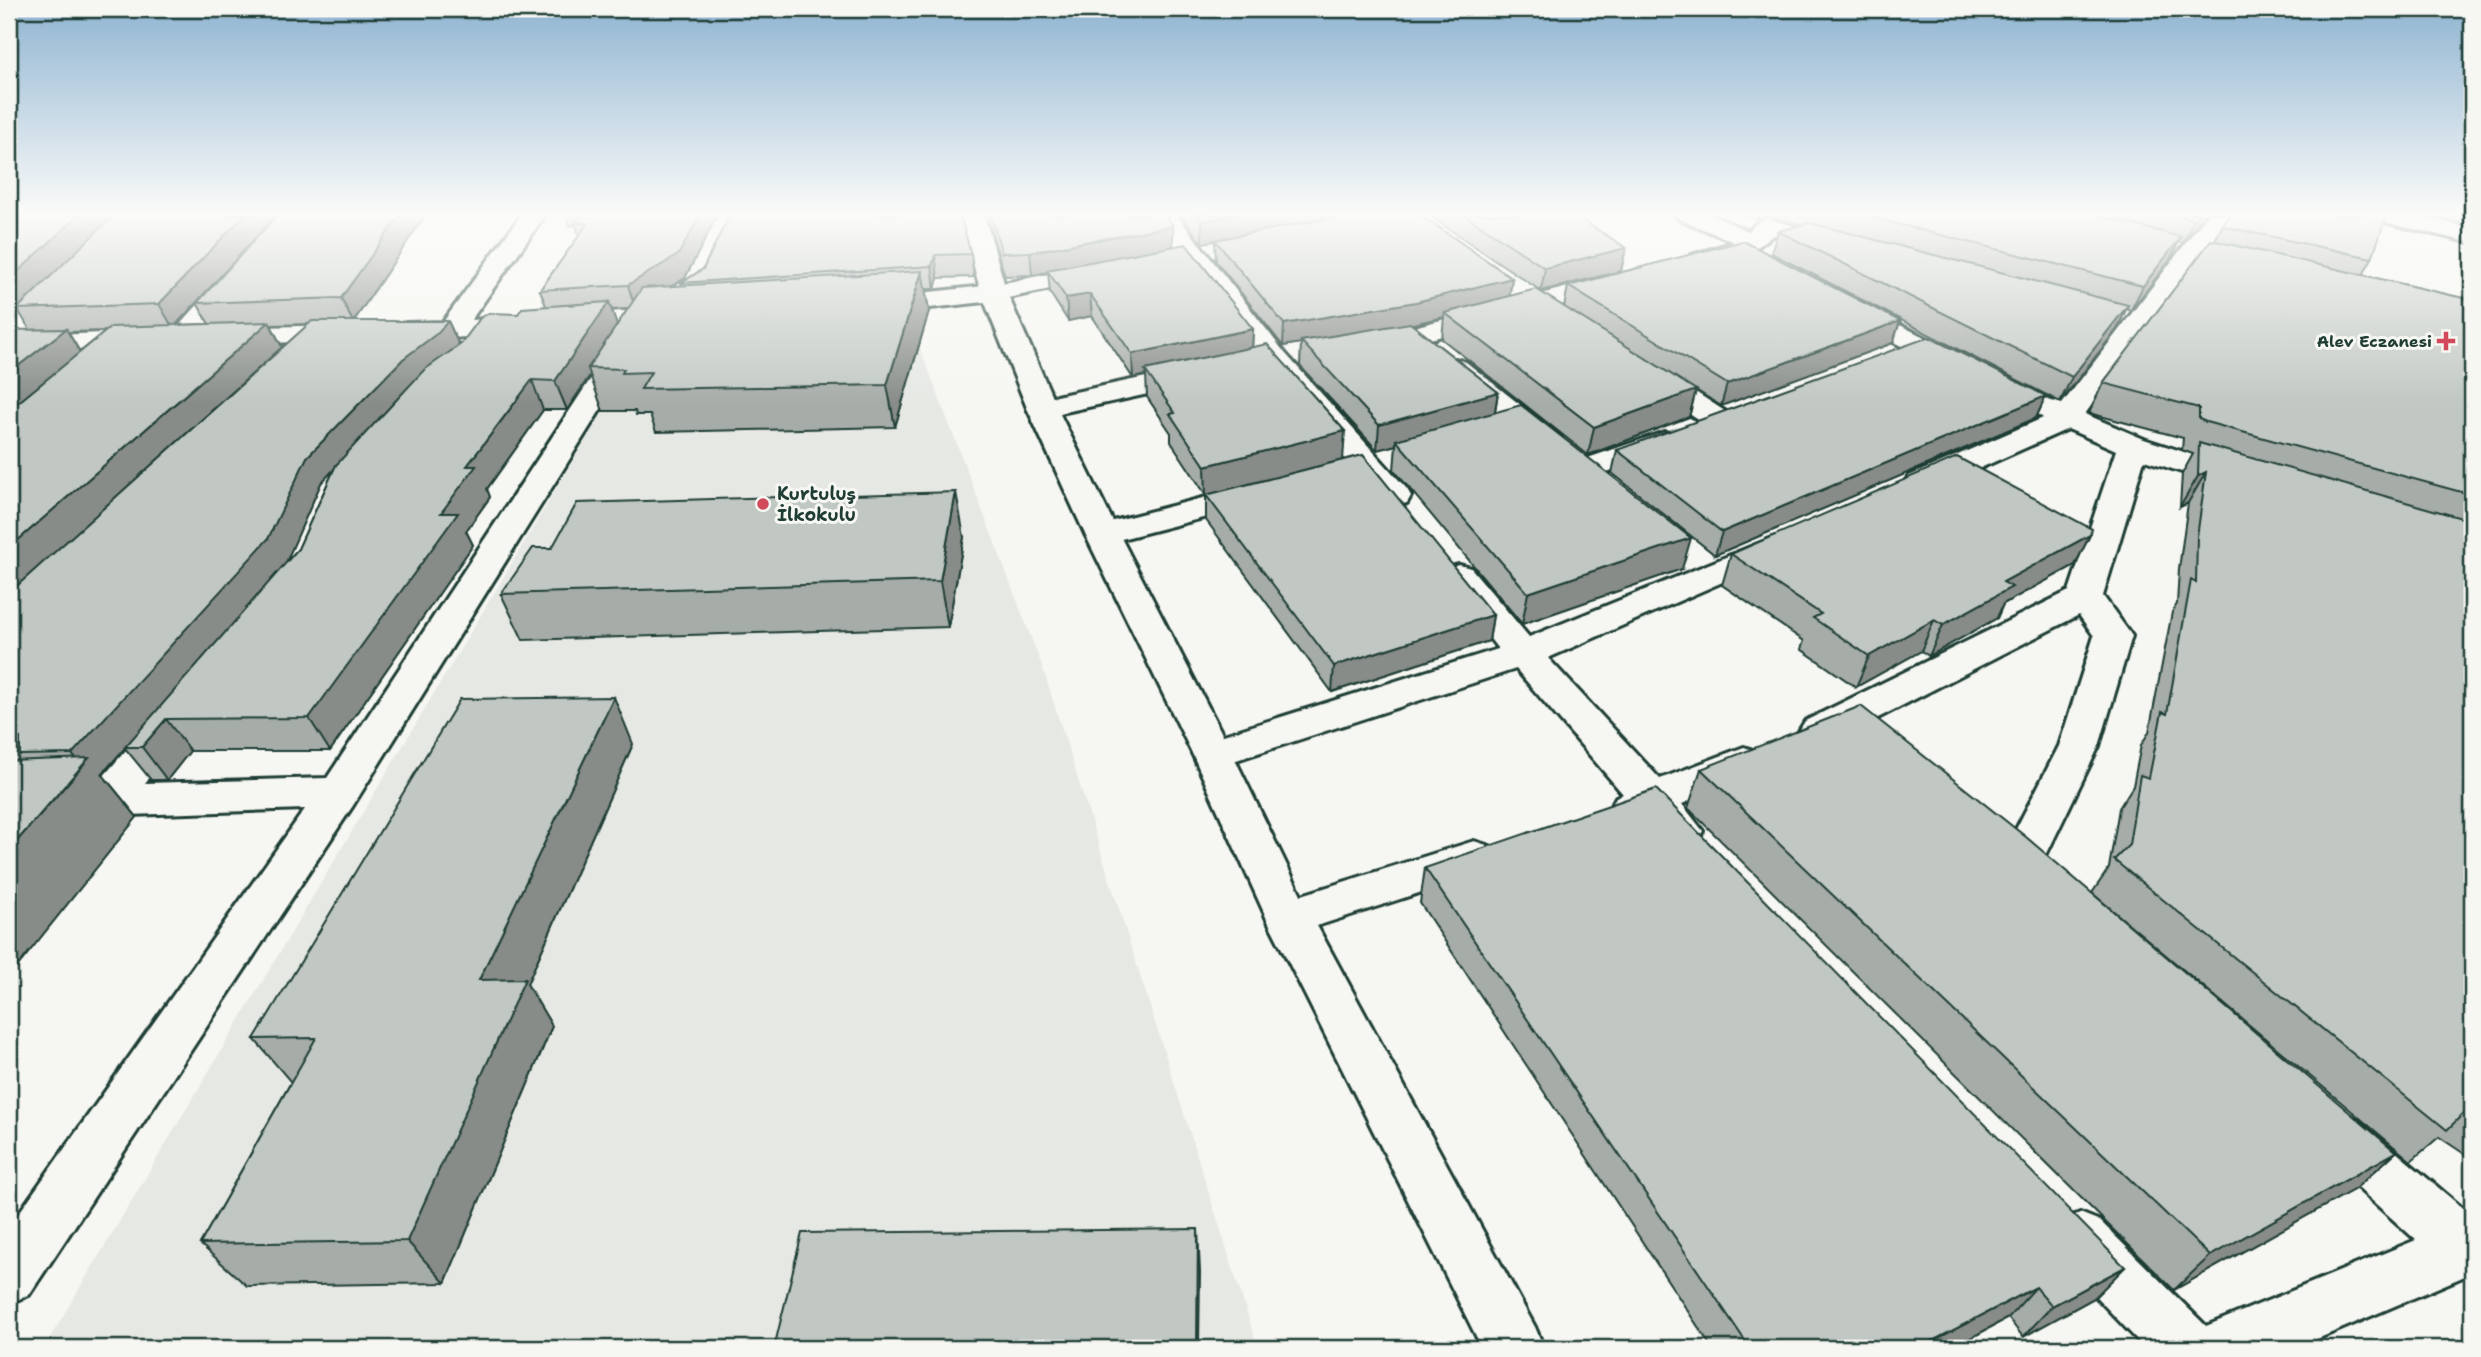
<svg xmlns="http://www.w3.org/2000/svg" width="2481" height="1357" font-family="'Shantell Sans',sans-serif">
<style>
.built{fill:#e6e8e4}
.lines{fill:none;stroke-linecap:round;stroke-linejoin:round}
.minor-casing{stroke:#1f3d34;stroke-width:6}
.tertiary-casing{stroke:#1f3d34;stroke-width:6}
.minor{fill:#f6f6f2;fill-rule:evenodd}
.tertiary{fill:#f6f6f2;fill-rule:evenodd}
.wall{fill:#a6aca8;stroke:#1f3d34;stroke-width:2;fill-rule:evenodd}
.shaded-wall{fill:#878c88;stroke:#1f3d34;stroke-width:2}
.building{fill:#c1c8c3;stroke:#1f3d34;stroke-width:2}
.poi-dot{fill:#d1495b;stroke:#f6f6f2;stroke-width:2.5}
.labels{text-anchor:middle;stroke-width:6;stroke-linejoin:round;paint-order:stroke}
.far-poi-label{font-size:16px;font-weight:bold;fill:#1f3d34;stroke:#f6f6f2;text-anchor:end}
.poi-label{font-size:18px;font-weight:bold;fill:#1f3d34;stroke:#f6f6f2;text-anchor:start}
</style>
<rect width="100%" height="100%" fill="#f6f6f2"/>
<filter id="ink" filterUnits="userSpaceOnUse"><feTurbulence type="fractalNoise" baseFrequency=".0143" numOctaves="2"/><feDisplacementMap in="SourceGraphic" scale="14" xChannelSelector="R" yChannelSelector="G"/><feConvolveMatrix kernelMatrix="1 2 1 2 8 2 1 2 1" color-interpolation-filters="sRGB"/></filter>
<g filter="url(#ink)">
<path class="built" d="M913 330 1042 666 1258 1348H44L643 343Z"/>
<g class="lines">
<g class="minor-casing">
<g id="minor">
<path d="M281 214H306L193 344H173L169 338 173 332Z"/>
<path d="M522 214H546L471 320 674 308 684 310 688 316 684 322 674 324 451 338 224 344 214 342 210 336 214 330 224 328 443 322Z"/>
<path d="M1151 214H1176L1285 353 1407 489 1411 496 1407 503 1395 506 1383 503 1265 365Z"/>
<path d="M1675 214H1709L1748 231 1759 221 1768 219 1842 238 1845 243 1842 248 1833 250 1773 235C1752 253 1720 273 1691 265L1687 260 1691 255 1734 242 1679 219Z"/>
<path d="M2208 214H2233L2085 414 2144 439 2249 473 2254 480 2249 487 2238 490 2144 460 2103 596 2132 636 2099 746 2037 874 2021 879 2005 874 1999 862 2059 746 2094 636 2079 615 1833 741 1819 745 1805 741 1799 731 1805 721 2069 591 2116 450 2068 429 1931 490 1920 493 1909 490 1904 483 1909 476 2043 418 2030 408 2034 402 2045 399 2062 404Z"/>
<path d="M2367 214H2411L2472 229V243L2371 219Z"/>
<path d="M1098 264 1107 267 1111 272 1107 277 994 301 874 314 865 312 861 306 865 300 874 298 994 285Z"/>
<path d="M1618 274 1627 276 1631 282 1627 288 1415 343 1374 350 1364 348 1360 342 1364 336 1414 327Z"/>
<path d="M1849 300 1971 360 1975 366 1971 372 1961 375 1951 372 1840 314 1836 308 1840 302Z"/>
<path d="M147 331 157 333 161 339 157 345 9 353V337Z"/>
<path d="M625 340 635 342 639 348 354 804 29 1295 9 1303V1227L305 809 9 819V787L96 785 157 714 171 710 185 714 191 724 145 783 327 778 611 348 615 342Z"/>
<path d="M1456 359 1466 362 1559 435 1564 442 1559 449 1548 451 1537 449 1446 374 1442 368 1446 362Z"/>
<path d="M1648 365 1658 368 1731 415 1735 421 1731 427 1720 430 1709 427 1638 380 1634 374 1638 368Z"/>
<path d="M1198 366 1208 369 1212 375 1208 381 1042 417 1031 414 1027 408 1031 402 1042 399Z"/>
<path d="M1664 432 1675 434 1680 441 1675 448 1584 480 1573 477 1568 470 1573 463Z"/>
<path d="M1257 484 1269 487 1273 494 1269 501 1102 544 1090 541 1085 534 1090 527Z"/>
<path d="M1775 537 1787 540 1792 547 1787 554 1548 658 1660 779 1744 747 1759 752 1765 762 1759 772 1682 804 1703 831 1696 843C1670 851 1662 838 1646 819L1631 824 1616 819 1610 808 1616 797 1623 794 1516 669 1212 768 1198 763 1192 753 1198 743 1498 649 1441 576 1447 568 1459 565 1471 568 1529 637Z"/>
<path d="M1474 841 1490 846 1496 858 1490 870 1289 935 1273 930 1266 917 1273 904Z"/>
<path d="M2338 1112 2357 1119 2472 1216V1273L2296 1348H2145L2060 1259 2052 1240 2060 1221 2080 1213 2100 1221 2206 1326 2416 1240 2319 1153 2312 1136 2319 1119Z"/>
</g>
</g>
<g class="tertiary-casing">
<path id="tertiary" d="M960 214H984L1007 293 1057 408 1119 534 1232 753 1309 911 1535 1327 1544 1348H1482L1266 917 1192 753 1085 534 1027 408 981 293Z"/>
</g>
<use href="#minor" class="minor"/>
<use href="#tertiary" class="tertiary"/>
</g>
<g class="wall">
<path d="M9 214H277L176 325 209 324 197 303 426 214 354 321H448L459 345 518 314 546 306 540 290 579 236 576 225 569 226 566 214H718L685 278 672 286H682L681 283 703 269 730 214 971 254 974 277 938 278 935 289H925L929 311 895 427 656 432 650 415H636L635 411H603L590 375 567 410H543L487 489 490 497 466 531 473 545 330 751H190L167 780H151L125 748 102 774 137 817 9 977V330H30L18 310 9 319ZM628 309 617 325 612 310ZM309 324 56 551 282 347 271 325ZM106 331 80 352 68 332ZM334 469 298 549 285 563 321 483Z"/>
<path d="M986 214H1164L1173 226V246L1253 329 1252 347 1343 460 1206 495 1171 442V433L1147 397 1146 375 1133 378 1092 316 1068 321 1050 293 1048 272 1032 275 1005 276Z"/>
<path d="M1180 214H1419L1512 278 1509 296 1564 307 1568 286 1900 321 1893 343 1721 406 1696 390 1689 417 1588 455 1442 339 1444 317 1413 325 1498 392 1495 412 1682 569 1522 624 1394 470 1396 445 1377 450 1300 366 1301 343 1283 346 1216 261 1215 241 1202 243Z"/>
<path d="M1427 214H1573L1626 248 1621 271 1541 291Z"/>
<path d="M1741 214H2204L2183 243 2179 242 2169 261 2131 310 2126 309 2117 329 2060 402 1771 253 1778 231 1802 225 1769 216 1757 219Z"/>
<path d="M2424 214H2472V226Z"/>
<path d="M2222 226 2372 258 2363 275 2472 300V1159L2439 1137 2411 1161 2092 893 2109 868 2119 808 2133 786 2141 745 2149 732 2172 612 2177 604 2179 569 2188 503 2180 507 2182 474 2193 454 2182 450 2183 438 2089 413 2103 383 2215 240Z"/>
<path d="M2046 396 2036 418 1715 555 1612 473 1617 450Z"/>
<path d="M1206 495 1493 615 1489 641 1332 692 1206 520Z"/>
<path d="M2090 535 2075 565 2003 604 1997 618 1929 656 1921 651 1856 687 1801 649 1804 641 1722 585 1731 554Z"/>
<path d="M964 537 948 627 523 640 501 594Z"/>
<path d="M633 744 527 984 552 1026 445 1283 247 1286 200 1244 291 1082 254 1039Z"/>
<path d="M1701 769 2396 1152 2355 1189 2174 1290 1688 808Z"/>
<path d="M1425 868 2125 1267 2094 1298 2023 1337 2008 1318 1952 1348H1712L1420 903Z"/>
</g>
<g class="shaded-wall">
<path d="M80 214H118L17 309 18 310 9 319V280Z"/>
<path d="M245 214H277L173 328 159 304Z"/>
<path d="M401 214H426L353 322 341 298Z"/>
<path d="M701 214H718L685 278 635 308 628 285Z"/>
<path d="M1237 214H1351L1202 243V221Z"/>
<path d="M1759 214H1769V216L1757 219Z"/>
<path d="M2198 214H2204L2183 243 2194 220Z"/>
<path d="M1173 226V248L1032 275 1030 252Z"/>
<path d="M2181 237 2169 261 2131 310 2143 286Z"/>
<path d="M1626 248 1621 271 1541 291 1545 268Z"/>
<path d="M935 255 938 278 935 289 932 266Z"/>
<path d="M922 271 929 311 895 427 887 385Z"/>
<path d="M1512 278 1509 300 1445 313 1444 317 1413 324 1301 341V343L1283 346 1284 324Z"/>
<path d="M1090 294 1092 316 1068 321 1066 298Z"/>
<path d="M609 302 619 331 588 368 590 375 567 410 555 381Z"/>
<path d="M2128 305 2117 329 2060 402 2072 377Z"/>
<path d="M448 321 459 345 414 384 321 483 284 567 102 774 137 817 9 977V850L82 767 72 754 307 457 403 359Z"/>
<path d="M1900 321 1893 343 1721 406 1727 384Z"/>
<path d="M269 322 282 347 9 594V548Z"/>
<path d="M66 329 81 354 9 413V373Z"/>
<path d="M1253 329 1252 352 1145 370 1146 375 1133 378 1132 354Z"/>
<path d="M532 380 543 410 487 489 490 497 466 531 473 545 330 751 309 718 441 513 467 466Z"/>
<path d="M1696 390 1689 417 1588 455 1594 427Z"/>
<path d="M1498 392 1494 417 1396 440V445L1377 450 1379 425Z"/>
<path d="M2046 396 2036 418 1715 555 1722 532Z"/>
<path d="M1345 431 1343 460 1206 495 1205 466Z"/>
<path d="M2206 472 2188 503 2180 507 2198 476Z"/>
<path d="M956 492 964 537 948 627 940 581Z"/>
<path d="M2090 535 2075 565 2003 604 1997 618 1929 656 1943 625 2003 582Z"/>
<path d="M1691 538 1682 569 1522 624 1528 593Z"/>
<path d="M1493 615 1489 641 1332 692 1334 666Z"/>
<path d="M1934 620 1921 651 1856 687 1869 656Z"/>
<path d="M614 697 633 744 527 984 552 1026 445 1283 407 1241 479 980Z"/>
<path d="M166 719 190 751 167 780 142 747Z"/>
<path d="M2396 1152 2355 1189 2174 1290 2210 1256Z"/>
<path d="M1198 1229 1200 1272 1199 1348H1197Z"/>
<path d="M2125 1267 2094 1298 2023 1337 2052 1306Z"/>
<path d="M2036 1287 2008 1318 1952 1348H1919Z"/>
</g>
<g class="building">
<path d="M9 214H80L9 280Z"/>
<path d="M115 214H245L159 304 17 309Z"/>
<path d="M278 214H401L341 298 197 303Z"/>
<path d="M582 214H701L678 255 628 285 540 290 588 223H575Z"/>
<path d="M730 214H960L971 254 935 255 932 266 681 283 703 269Z"/>
<path d="M990 214H1164L1173 226 1030 252 1002 253Z"/>
<path d="M1196 214H1237L1202 221Z"/>
<path d="M1350 214H1419L1512 278 1416 302 1284 324 1215 240Z"/>
<path d="M1463 214H1573L1626 248 1545 268Z"/>
<path d="M1858 214H2093L2181 237 2143 286Z"/>
<path d="M2173 214H2198L2194 220Z"/>
<path d="M2231 214H2387L2372 258 2222 226Z"/>
<path d="M1810 223 2128 305 2072 377 1778 231Z"/>
<path d="M2211 240 2472 300V495L2206 422 2199 419V408L2103 383Z"/>
<path d="M1743 241 1900 321 1727 384 1568 286Z"/>
<path d="M1186 244 1253 329 1132 354 1090 294 1066 298 1047 270Z"/>
<path d="M922 271 887 385 641 389 651 372 622 373 624 369 588 368 642 288Z"/>
<path d="M1536 289 1696 390 1594 427 1445 313Z"/>
<path d="M609 302 555 381 532 380 467 466H476L441 513H458L309 718 166 719 142 747H125L298 549 336 465 424 370 461 344 481 317 489 313 518 314 522 308Z"/>
<path d="M312 321H448L439 332 403 359 307 457 268 539 72 754 20 755V738H9V593Z"/>
<path d="M269 322 9 548V410L111 327Z"/>
<path d="M1410 323 1498 392 1379 425 1301 341Z"/>
<path d="M66 329 9 373V330Z"/>
<path d="M1929 337 2046 396 1722 532 1617 450Z"/>
<path d="M1267 344 1345 431 1205 466 1170 414 1175 413 1145 370Z"/>
<path d="M1521 405 1691 538 1528 593 1396 440Z"/>
<path d="M2199 443 2472 521V1105L2447 1130 2114 860 2129 845 2140 775 2149 778 2162 712 2167 714 2191 580 2196 583 2197 537 2206 472 2198 476Z"/>
<path d="M1363 455 1493 615 1334 666 1206 495Z"/>
<path d="M1957 457 2092 529 2090 535 2003 582 2012 587 1943 625 1934 620 1869 656 1813 618 1821 614 1731 554Z"/>
<path d="M956 492 940 581 501 594 533 548H552L577 503Z"/>
<path d="M614 697 479 980 525 979 407 1241 200 1244 316 1038 254 1039 460 699Z"/>
<path d="M1861 706 2026 837 2396 1152 2210 1256 1701 769Z"/>
<path d="M89 758 9 850V761Z"/>
<path d="M1656 789 2125 1267 2052 1306 2036 1287 1919 1348H1750L1425 868Z"/>
<path d="M1198 1229 1197 1348H774L802 1233Z"/>
<path d="M2472 1341V1348H2459Z"/>
</g>
</g>
<linearGradient id="sky" x2="0" y2="1"><stop stop-color="#8fb4d1"/><stop offset="0.53" stop-color="#fbfbf9"/><stop offset="1" stop-color="#fbfbf9" stop-opacity="0"/></linearGradient>
<rect width="2481" height="404" fill="url(#sky)"/>
<g class="poi-dot">
<path d="M2442.5 330.5h7v7h7v7h-7v7h-7v-7h-7v-7h7z"/>
<circle cx="763" cy="504" r="7"/>
</g>
<g class="labels">
<g class="far-poi-label">
<text x="2432" y="347">Alev Eczanesi</text>
</g>
<g class="poi-label">
<text x="777" y="500">Kurtuluş<tspan x="777" dy="21">İlkokulu</tspan></text>
</g>
</g>
<rect width="2481" height="1357" fill="none" stroke="#f6f6f2" stroke-width="35"/>
<rect x="18" y="18" width="2446" height="1322" fill="none" stroke="#1f3d34" stroke-width="2.5" filter="url(#ink)"/>
</svg>
